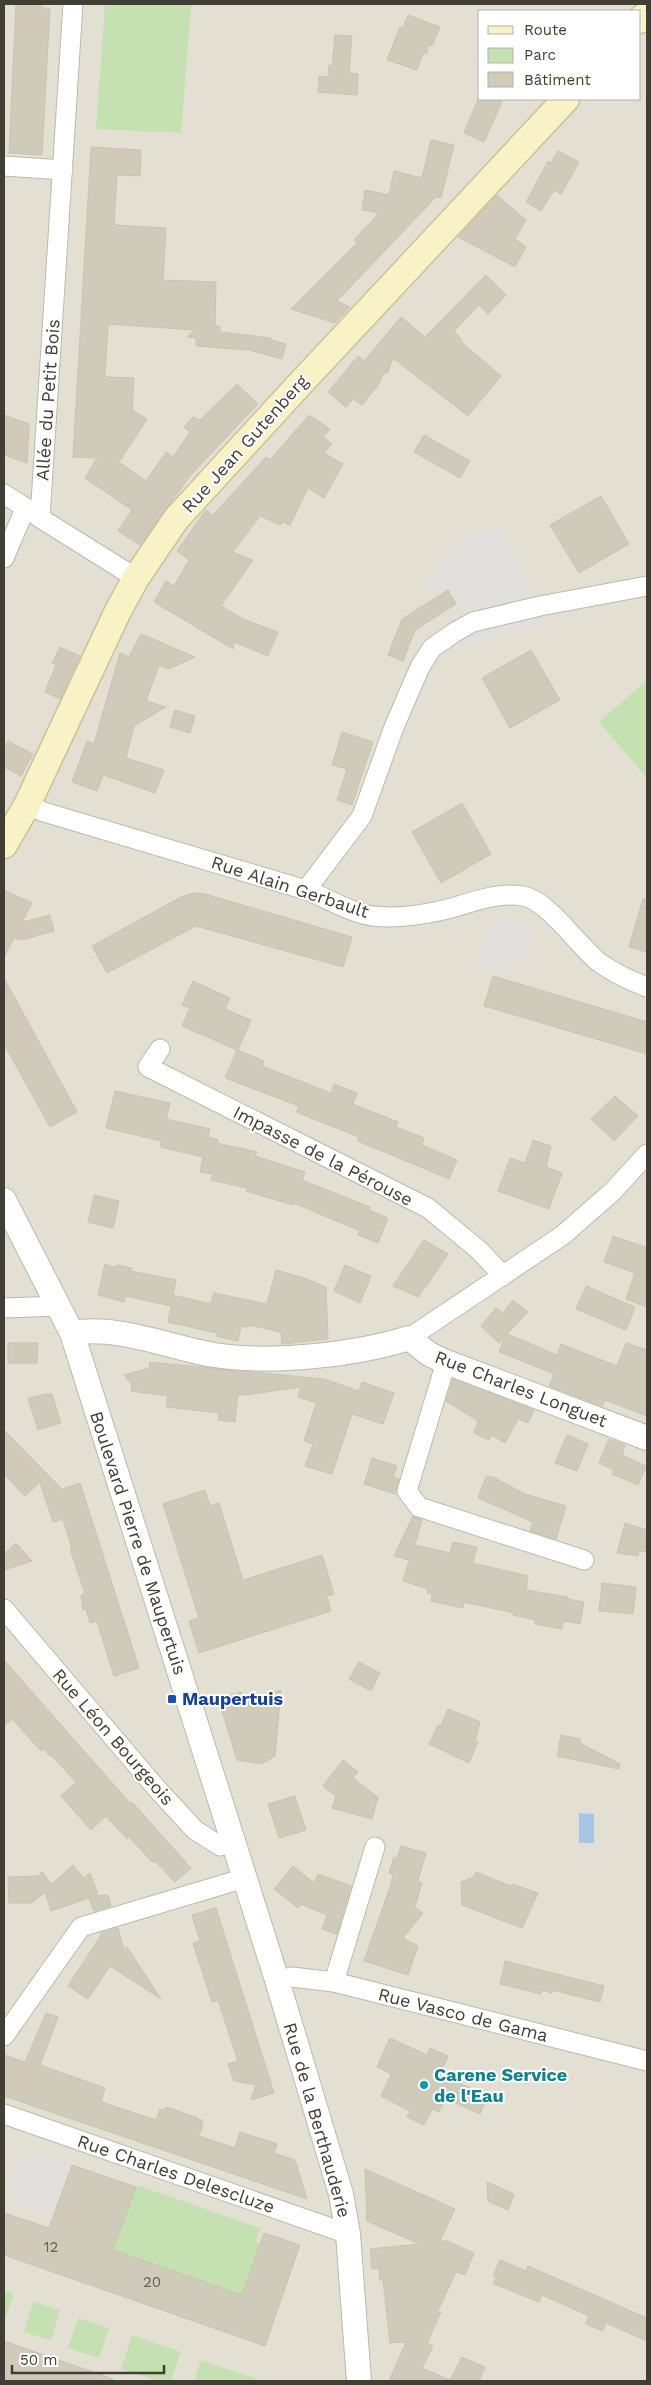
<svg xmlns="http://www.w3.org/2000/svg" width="651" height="2385" font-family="'Work Sans',sans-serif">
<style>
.residential{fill:#e3e0d3;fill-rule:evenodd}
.green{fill:#c5e0b1}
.parking{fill:#e1dfdc}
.water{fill:#a6c4e6}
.building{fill:#d0cabb;stroke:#cac3af}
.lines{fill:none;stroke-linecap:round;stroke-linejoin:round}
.minor-casing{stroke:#bdb9ab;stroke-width:21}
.tertiary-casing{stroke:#bdb9ab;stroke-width:26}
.secondary-casing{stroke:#cac398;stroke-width:29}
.minor{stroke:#fff;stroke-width:19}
.tertiary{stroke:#fff;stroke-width:24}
.secondary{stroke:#f8f2c6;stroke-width:26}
.transit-dot{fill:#1a4fb4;stroke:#fff;stroke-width:2}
.culture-dot{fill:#0f9aa8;stroke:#fff;stroke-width:2}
.labels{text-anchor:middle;stroke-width:4;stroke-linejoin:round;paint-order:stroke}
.number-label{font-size:15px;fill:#656156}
.street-label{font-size:18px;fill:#413e35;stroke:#fff}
.transit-label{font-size:18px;font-weight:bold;fill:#164399;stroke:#fff;text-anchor:start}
.culture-label{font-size:18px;font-weight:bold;fill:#0d838f;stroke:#fff;text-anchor:start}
</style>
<rect width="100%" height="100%" fill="#f0eee4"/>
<path class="residential" d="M4 4H647V2381H4ZM480 11H640V99H480Z"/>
<g class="green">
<path d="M105 4H191L181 133 96 129Z"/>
<path d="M647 680V778L599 722Z"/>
<path d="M139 2186 260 2228 256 2241 260 2243 242 2295 49 2228 59 2200 123 2223 136 2187Z"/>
<path d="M4 2290 14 2294 4 2322Z"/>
<path d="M33 2302 60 2310 51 2340 24 2332Z"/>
<path d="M78 2318 109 2328 99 2358 68 2348Z"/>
<path d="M132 2335 181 2352 171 2381H158L121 2369Z"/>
<path d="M201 2360 255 2378 254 2381H194Z"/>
</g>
<g class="parking">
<path d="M505 525 508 541 521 556 529 613 540 612 541 625 501 632 475 641 462 650 445 621 463 611 448 586 429 594 424 587 458 538Z"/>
<path d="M505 918 535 927 523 964 510 960 505 976 474 967 490 919 503 923Z"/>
<path d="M24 2147 72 2165 53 2217 5 2199Z"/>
</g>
<path class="water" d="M579 1813 594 1814V1843H579Z"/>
<g class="building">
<path d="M16 4H42V8H50L42 155 9 153Z"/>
<path d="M408 15 440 27 432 46 429 45 426 54 423 53 417 70 387 60 400 27 403 28Z"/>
<path d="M335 35 352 36 349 73 358 74 357 95 318 92 319 76 328 77 329 65 332 66Z"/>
<path d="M478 99H503L484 142 464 133Z"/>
<path d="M431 140 454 145 441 198 436 197 337 301 350 307 335 323 291 309 357 243 354 240 379 213 362 210 365 190 389 195 394 171 422 178Z"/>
<path d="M91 147 141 150 140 176 117 175 114 225 166 228 163 280 216 282 215 326H220V332L271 338V340L286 344 282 359 249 350 196 346V338L187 337 195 330 108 324 105 377 134 378 132 410 147 419 119 462 146 481 166 452 173 457 190 432 184 427 193 417 200 420 237 384 258 404 190 476 140 545 118 531 132 510 85 478 97 458 73 457Z"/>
<path d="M558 151 579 162 561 194 554 190 541 211 526 202 548 161 551 163Z"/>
<path d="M497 195 526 220 515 239 526 247 515 267 458 237Z"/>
<path d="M486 275 506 295 488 314 479 305 454 331 462 340 460 341 501 376 468 416 393 358 388 372 382 375 379 384 362 405 353 399 346 407 328 392 358 356 364 361 401 317 425 337Z"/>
<path d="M4 415 29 424 27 463 4 455Z"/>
<path d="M309 415 330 429 323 437 332 444 324 453 343 464 324 498 308 488 290 525 282 522 281 525 260 516 233 552 253 560 221 606 243 619 278 632 268 656 234 642 233 649 154 602 166 581 174 586 189 560 177 551 206 510 213 515 266 457 270 460Z"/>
<path d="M424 435 470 461 460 478 414 452Z"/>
<path d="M601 496 629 544 579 573 550 525Z"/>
<path d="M448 590 456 604 415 630 403 661 388 655 402 619Z"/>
<path d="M141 634 195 657 169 669 159 665 146 701 166 707 134 726 126 758 164 770 155 793 103 775 97 791 72 782 87 741 94 744 120 653 129 657Z"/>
<path d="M60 647 80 656 60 699 45 692 56 665 52 663Z"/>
<path d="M531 650 560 700 510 728 482 678Z"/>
<path d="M175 710 195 716 190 733 170 727Z"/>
<path d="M342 732 373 742 352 805 337 800 347 769 332 765Z"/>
<path d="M8 741 33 754 21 776 4 767V750Z"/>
<path d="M462 803 491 854 441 883 412 832Z"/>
<path d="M4 890 32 903 22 922 50 915 54 931 21 940 14 938 4 957Z"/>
<path d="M193 893 205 894 352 937 343 967 196 926 107 973 92 946 181 897Z"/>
<path d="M643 899 647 900V952L629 947Z"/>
<path d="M493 976 647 1022V1054L484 1006Z"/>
<path d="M4 978 77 1112 50 1127 4 1044Z"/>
<path d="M193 981 230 998 225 1009 251 1020 238 1050 264 1061 262 1066 331 1093 334 1084 357 1093 353 1104 398 1122 396 1127 424 1138 422 1145 457 1160 449 1179 358 1141 359 1137 296 1112 299 1106 225 1078 237 1050 182 1026 190 1008 182 1005Z"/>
<path d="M115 1091 170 1103 166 1119 210 1129 208 1137 218 1140 217 1143 257 1152 255 1156 305 1172 302 1180 370 1207 369 1210 388 1218 378 1243 358 1235 360 1231 294 1203 293 1205 246 1191 247 1188 211 1180 213 1174 200 1172 203 1157 160 1147 161 1141 106 1128Z"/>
<path d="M615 1096 638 1116 614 1141 591 1119Z"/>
<path d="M533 1140 551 1146 546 1167 562 1173 549 1209 498 1191 510 1158 525 1163Z"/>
<path d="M94 1195 119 1201 113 1228 88 1222Z"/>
<path d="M613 1236 645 1247 647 1246V1307L626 1299 635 1273 604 1262Z"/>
<path d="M424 1240 448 1254 426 1287H424L419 1297 393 1286Z"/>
<path d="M105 1264 114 1267 118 1265 132 1268 131 1271 176 1280 173 1295 211 1304 214 1293 267 1304 276 1270 307 1279 326 1287 328 1339 282 1344 281 1332 249 1325 248 1327 241 1326 238 1341 216 1336 217 1333 168 1322 171 1306 125 1296 124 1302 98 1295Z"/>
<path d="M345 1265 371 1276 360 1303 334 1291Z"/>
<path d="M586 1286 635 1307 626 1330 576 1309Z"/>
<path d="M513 1300 528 1312 507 1334 557 1355 561 1344 617 1366 626 1343 647 1350V1416L605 1400 602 1406 549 1386 554 1374 499 1352 505 1336 499 1343 481 1326 496 1308 503 1313Z"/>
<path d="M8 1343H38L37 1363H8Z"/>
<path d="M149 1362 324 1379 359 1391 362 1382 394 1393 383 1424 352 1414 332 1474 305 1466 313 1444 304 1441 316 1403 298 1397 301 1387 246 1395 238 1394 235 1422 218 1420 219 1413 166 1407 168 1396 131 1391 132 1385 124 1375 150 1368Z"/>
<path d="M453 1379 534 1410 528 1423 518 1419 505 1443 492 1435 489 1440 474 1433 478 1421 446 1401Z"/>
<path d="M46 1394H52L61 1423 38 1430 28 1398Z"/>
<path d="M4 1430 62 1489 80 1483 139 1668 114 1676 97 1621 90 1623 86 1609 83 1610 81 1595 85 1593 70 1549H72L63 1519 53 1522 40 1482 25 1496 4 1474Z"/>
<path d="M567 1435 588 1444 577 1471 555 1463Z"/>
<path d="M609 1439 625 1445 622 1455 646 1466 638 1485 612 1474 614 1470 599 1463Z"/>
<path d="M372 1458 397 1466 393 1477 399 1479 395 1494 364 1484Z"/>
<path d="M486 1477H493L525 1494 566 1506 556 1539 530 1531 533 1522 478 1498Z"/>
<path d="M205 1490 210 1506 219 1503 243 1580 322 1555 334 1594 327 1596 331 1611 199 1653 189 1621 199 1618 163 1504Z"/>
<path d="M413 1516 422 1520 415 1545 450 1553 453 1542 477 1547 473 1563 528 1576 526 1590 568 1597V1599L584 1602 580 1624 564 1621 562 1629 535 1624V1620L513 1615 514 1613 464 1602 463 1608 431 1601 432 1594 427 1593 428 1589 403 1581 409 1560 394 1556Z"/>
<path d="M625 1523 647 1530 646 1552 639 1551 638 1556 617 1553Z"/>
<path d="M16 1543 32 1561 4 1570V1554Z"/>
<path d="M602 1583 636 1587 633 1614 599 1611Z"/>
<path d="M4 1660 130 1803 132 1802 191 1868 175 1882 155 1861 153 1863 129 1837 127 1839 106 1816 91 1830 61 1796 76 1782 51 1755 50 1756 44 1749 41 1751 12 1719 4 1726Z"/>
<path d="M359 1662 380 1673 371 1691 349 1679Z"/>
<path d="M281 1690 275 1756 261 1764 237 1760 218 1698 241 1692 244 1701Z"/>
<path d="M448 1709 480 1722 475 1741 478 1742 469 1763 429 1744 438 1725 441 1726Z"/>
<path d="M561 1735 580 1739V1743L620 1764 619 1769 557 1756Z"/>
<path d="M343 1760 358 1772 353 1778 378 1797 372 1819 332 1808 336 1796 323 1786Z"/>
<path d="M295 1796 306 1830 279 1838 268 1804Z"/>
<path d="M401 1846 426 1853 418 1881 422 1883 415 1907 423 1913 403 1938 418 1946 408 1975 364 1961 391 1884 393 1874 389 1873 394 1857 397 1858Z"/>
<path d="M73 1865 84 1878 90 1873 98 1895 97 1896 108 1895 111 1906 94 1911 89 1898 51 1911 45 1892 32 1903H9L8 1877 38 1876 42 1872 52 1884Z"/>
<path d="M293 1866 314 1883 318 1874 351 1886 337 1934 322 1929 327 1915 301 1904 298 1908 274 1889Z"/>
<path d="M476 1872 511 1886 512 1884 538 1893 522 1928 462 1905 461 1882 474 1877Z"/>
<path d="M216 1908 274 2093 251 2100 256 2085 234 2081 228 2064 238 2061 218 2000 212 2002 193 1943 200 1941 192 1915Z"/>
<path d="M118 1928 124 1950 127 1947 161 1999 110 1966 88 1999 68 1986 101 1935V1933Z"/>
<path d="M505 1961 604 1986 600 2002 553 1990 552 1993 542 1990 541 1994 500 1984Z"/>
<path d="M46 2013 58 2017 40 2065 105 2088 101 2101 107 2104 156 2120 160 2109 164 2110 166 2107 198 2118 196 2119 202 2120 201 2123 203 2124 199 2136 235 2148 240 2132 277 2144 274 2153 295 2160 307 2199 4 2096V2055L25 2062Z"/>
<path d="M390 2038 427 2055 430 2048 448 2056 440 2074 487 2096 480 2114 445 2098 439 2112 432 2109 424 2125 407 2117 410 2111 381 2096 391 2074 377 2067Z"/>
<path d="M72 2165 136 2187 113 2250 242 2295 264 2233 300 2245 265 2346 4 2255V2213L49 2228Z"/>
<path d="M365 2169 455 2209 440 2241H447L474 2253 465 2275 456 2272 437 2313 441 2312 427 2343 433 2346 422 2368 450 2380 462 2357 485 2367 479 2381H389L406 2342 390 2343 383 2280H380L379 2268 372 2269 370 2249 419 2244 367 2221Z"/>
<path d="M487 2182 514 2194 508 2210 488 2201Z"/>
<path d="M500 2260 526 2271 528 2266 647 2318V2341L606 2323 602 2331 586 2324 589 2316 542 2295 539 2302 494 2284 496 2277 493 2276Z"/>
<path d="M4 2341 113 2379V2381H4Z"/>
</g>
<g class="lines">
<g class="minor-casing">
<g id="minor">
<path d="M73 4 40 518 136 578"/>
<path d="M4 166 63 170"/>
<path d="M4 494 35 514"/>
<path d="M4 558 25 509"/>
<path d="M27 805 44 812 306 890C327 898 350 913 373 916 392 918 415 916 434 912 464 907 491 891 523 896 548 900 579 947 600 963 614 973 631 981 647 987"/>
<path d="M306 890 362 816 394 727 420 667 432 648 455 632 473 622 540 606 647 586"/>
<path d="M160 1049 148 1067 428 1208 480 1251 503 1276"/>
<path d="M4 1308 59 1306"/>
<path d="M409 1338 563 1235 612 1192 647 1154"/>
<path d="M446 1362 407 1491 419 1507 584 1560"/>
<path d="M4 1609 158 1790 195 1830 220 1846 234 1843"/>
<path d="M277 1980 292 1977 334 1982 647 2061"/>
<path d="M334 1982 375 1847"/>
<path d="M4 2036 81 1927 245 1878"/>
<path d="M4 2114 348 2234"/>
</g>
</g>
<g class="tertiary-casing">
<g id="tertiary">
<path d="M4 1200 72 1333 277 1980 341 2194 348 2234 359 2381"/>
<path d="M72 1333C120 1325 167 1347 214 1355 271 1364 355 1355 409 1338L429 1354 446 1362 647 1438"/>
</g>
</g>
<g class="secondary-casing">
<g id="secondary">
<path d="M640 20 647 14"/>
<path d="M4 845 27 805 118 611 136 578 176 519 298 386 566 99"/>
</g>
</g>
<use href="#minor" class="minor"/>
<use href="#tertiary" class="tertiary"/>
<use href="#secondary" class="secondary"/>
</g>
<rect class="transit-dot" x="167" y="1694" width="10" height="10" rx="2.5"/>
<circle class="culture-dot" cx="424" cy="2085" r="5"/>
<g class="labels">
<g class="number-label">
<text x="51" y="2252">12</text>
<text x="152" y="2287">20</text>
</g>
<g class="street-label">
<text transform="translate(48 400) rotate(-86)" y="6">Allée du Petit Bois</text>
<text transform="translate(245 444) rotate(-48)" y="6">Rue Jean Gutenberg</text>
<text transform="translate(290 887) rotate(18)" y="6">Rue Alain Gerbault</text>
<text transform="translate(323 1156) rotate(27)" y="6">Impasse de la Pérouse</text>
<text transform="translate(521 1389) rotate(21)" y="6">Rue Charles Longuet</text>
<text transform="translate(138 1543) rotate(72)" y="6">Boulevard Pierre de Maupertuis</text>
<text transform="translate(113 1737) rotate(49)" y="6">Rue Léon Bourgeois</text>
<text transform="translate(463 2015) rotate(14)" y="6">Rue Vasco de Gama</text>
<text transform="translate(317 2120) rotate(74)" y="6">Rue de la Berthauderie</text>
<text transform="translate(176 2174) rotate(19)" y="6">Rue Charles Delescluze</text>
</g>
<g class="transit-label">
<text x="182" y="1705">Maupertuis</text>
</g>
<g class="culture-label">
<text x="434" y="2081">Carene Service<tspan x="434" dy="21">de l'Eau</tspan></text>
</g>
</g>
<rect width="651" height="2385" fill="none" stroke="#413e35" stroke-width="10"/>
<rect x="478" y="10" width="162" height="90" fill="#ffffff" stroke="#b3b2ae"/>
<rect x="488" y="26" width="25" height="8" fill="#f8f2c6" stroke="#b3b2ae"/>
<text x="524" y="35" font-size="15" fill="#413e35">Route</text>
<rect x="488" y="48" width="25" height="15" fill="#c5e0b1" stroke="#b3b2ae"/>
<text x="524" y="60" font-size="15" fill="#413e35">Parc</text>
<rect x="488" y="72" width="25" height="15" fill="#d0cabb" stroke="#b3b2ae"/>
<text x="524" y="85" font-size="15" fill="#413e35">Bâtiment</text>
<path d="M12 2365v8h152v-8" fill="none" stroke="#413e35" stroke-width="2.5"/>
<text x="20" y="2365" font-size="15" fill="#413e35" stroke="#ffffff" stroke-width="4" paint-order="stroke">50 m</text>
</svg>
